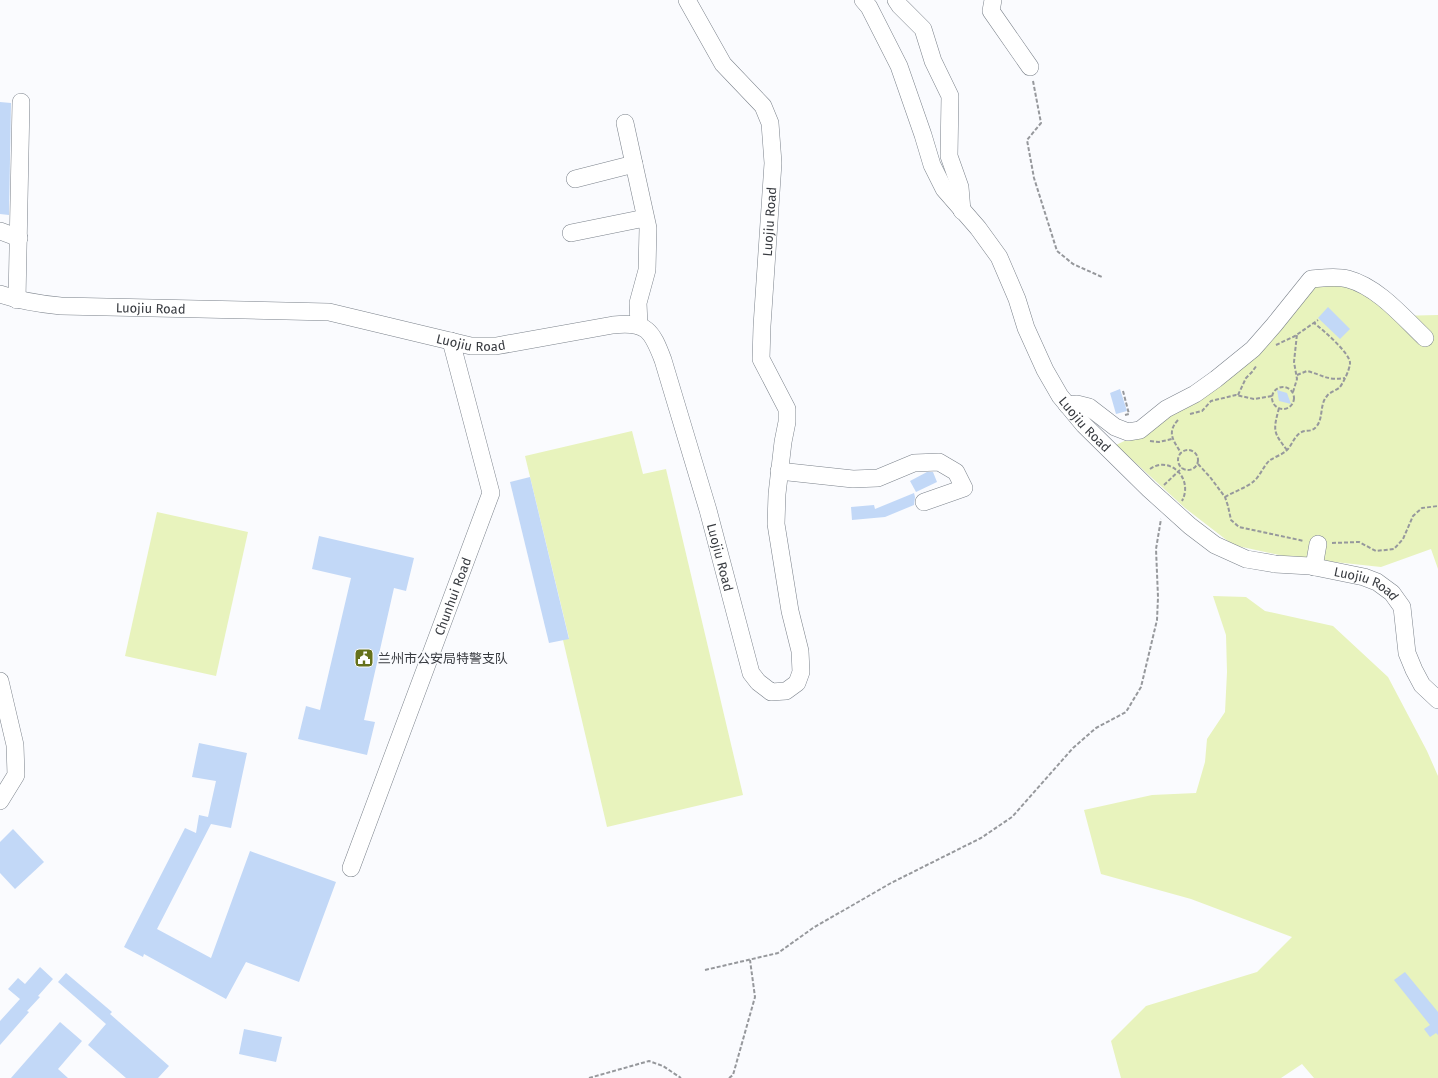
<svg xmlns="http://www.w3.org/2000/svg" width="1438" height="1078" font-family="'Fira Sans','Noto Sans SC',sans-serif">
<style>
.green{fill:#e8f3bd}
.building{fill:#c2d8f7}
.lines{fill:none;stroke-linecap:round;stroke-linejoin:round}
.minor-casing{stroke:#7b828b;stroke-width:18}
.path{stroke:#96989c;stroke-width:2;stroke-dasharray:4 2;stroke-linecap:butt}
.minor{stroke:#fff;stroke-width:17}
.labels{text-anchor:middle;stroke-width:3;stroke-linejoin:round;paint-order:stroke}
.street-label{font-size:13px;fill:#383b40;stroke:#fafbfe}
.poi-label{font-size:13px;fill:#383b40;stroke:#fafbfe;text-anchor:start}
</style>
<rect width="100%" height="100%" fill="#fafbfe"/>
<g class="green">
<path d="M1327 281 1361 290 1395 316 1438 315V569L1431 549 1381 567 1288 557 1233 545 1185 508 1116 445 1147 430 1169 413 1310 287Z"/>
<path d="M632 431 643 474 666 469 743 795 607 827 563 640 569 638 525 456Z"/>
<path d="M157 512 248 532 216 676 125 656Z"/>
<path d="M1213 596 1246 597 1265 611 1333 626 1388 677 1427 751 1438 776V1078H1314L1302 1064 1281 1078H1121L1111 1041 1146 1006 1257 972 1292 937 1191 899 1101 874 1084 810 1152 795 1196 793 1205 762 1207 739 1225 712 1227 672 1226 635Z"/>
</g>
<g class="building">
<path d="M0 102 11 103 9 215 0 214Z"/>
<path d="M1328 307 1350 329 1340 339 1318 318Z"/>
<path d="M1120 389 1127 411 1116 414 1110 393Z"/>
<path d="M1277 390 1287 393 1291 404 1279 401Z"/>
<path d="M927 472H933L937 482 916 492 910 481Z"/>
<path d="M530 477 569 639 549 643 510 482Z"/>
<path d="M914 493 915 497 914 505 885 517 852 520 851 507 874 505 875 509Z"/>
<path d="M319 536 414 558 406 591 394 588 364 720 375 722 367 755 298 739 306 706 320 710 351 578 312 569Z"/>
<path d="M199 743 247 753 231 828 211 824 157 929 211 958 250 851 336 882 299 982 246 962 226 999 144 954 143 957 124 947 185 828 196 833 199 815 208 817 216 781 192 777Z"/>
<path d="M13 829 44 862 15 889 0 873V842Z"/>
<path d="M40 967 53 979 38 996 40 997 27 1011 29 1012 0 1045V1021L20 999 8 989 18 978 25 984Z"/>
<path d="M1405 972 1438 1012V1035L1436 1033 1430 1037 1424 1029 1430 1025 1394 980Z"/>
<path d="M66 973 112 1012 110 1014 169 1066 158 1078H126L88 1045 106 1024 58 982Z"/>
<path d="M60 1022 82 1041 58 1069 68 1078H11Z"/>
<path d="M244 1029 282 1037 276 1062 239 1054Z"/>
</g>
<g class="lines">
<g class="minor-casing">
<g id="minor">
<path id="s1" d="M863 0 869 7 899 66 923 135 932 165 944 189 978 228 999 257 1017 299 1026 328 1045 370 1060 396 1084 425 1149 489 1190 526 1215 545 1246 559 1275 564 1310 566 1364 577 1377 582 1392 593 1402 607 1407 653 1414 670 1422 685 1438 700"/>
<path d="M896 0 900 6 923 29 933 61 950 96 949 156 960 187 962 211"/>
<path d="M993 0 991 11 1030 67"/>
<path d="M625 123 648 228 647 270 638 303 639 325"/>
<path d="M575 179 634 164"/>
<path d="M0 231 19 238"/>
<path d="M571 233 645 218"/>
<path id="s2" d="M0 294C20 301 40 304 61 306L329 312 471 346H496L613 325C647 321 652 331 663 360L708 510 751 673 758 682 771 692 786 691 797 683 801 672 800 651 790 611 776 524 777 494 783 442 787 422V409L761 359 762 326 773 163 770 123 763 106 723 64 687 0"/>
<path d="M17 300 21 102"/>
<path d="M1067 405 1077 404 1089 407 1115 427 1128 432 1140 430 1166 409 1195 394 1216 379 1253 349 1274 325 1311 279C1323 278 1336 276 1348 279 1378 287 1403 317 1425 338"/>
<path d="M779 471 853 479 878 478 914 463 939 462 956 472 964 488 924 502"/>
<path d="M1314 567 1318 544"/>
<path d="M0 681 15 745 16 775 0 801"/>
<path id="s3" d="M351 868 491 493 451 341"/>
</g>
</g>
<g class="path">
<path d="M1033 81 1041 123 1027 140 1034 178 1057 251 1073 264 1102 277"/>
<path d="M1276 345 1295 336 1318 320"/>
<path d="M1297 375 1307 371C1323 375 1327 381 1345 378"/>
<circle cx="1283" cy="398" r="11"/>
<path d="M1123 391 1129 414 1125 415"/>
<path d="M1293 392 1297 379 1294 362 1297 334"/>
<path d="M1238 395 1246 378 1252 372 1257 365"/>
<path d="M1279 408C1273 431 1273 432 1287 450"/>
<path d="M1190 414 1202 411 1211 401 1236 395 1254 399 1272 396"/>
<path d="M1178 420C1166 433 1174 441 1181 453"/>
<path d="M1150 441 1159 442 1172 439"/>
<circle cx="1188" cy="460" r="10"/>
<path d="M1198 464 1210 477 1225 497 1228 506 1231 520 1239 527 1304 541"/>
<path d="M1150 469C1169 455 1194 478 1182 501"/>
<path d="M1164 485 1182 468"/>
<path d="M1225 497C1233 492 1248 487 1254 481 1260 476 1263 467 1269 461 1274 457 1282 455 1287 450 1292 445 1294 437 1300 433 1305 429 1311 433 1316 427 1324 418 1319 405 1327 396 1330 392 1335 391 1339 388 1343 384 1350 369 1350 363 1350 353 1323 330 1314 323"/>
<path d="M1332 543 1359 542 1376 551 1394 549 1403 539 1413 516 1422 508 1438 506"/>
<path d="M705 970 778 953 813 928 891 883 981 838 1012 817 1073 748 1096 728 1126 712 1141 687 1157 620 1158 597 1156 549 1161 519"/>
<path d="M589 1078 649 1061 663 1066 681 1078"/>
<path d="M729 1078 733 1075 755 997 750 960"/>
</g>
<use href="#minor" class="minor"/>
</g>
<defs>
<g id="civic-square" transform="scale(1)"><rect x="-9" y="-9" width="18" height="18" rx="4" fill="#65711b" stroke="#fafbfe"/><path d="M-.6-6.5H3V-4.5H.6V-3L4-1V1h2V6H-6V1h2V-1L-.6-3ZM-1.2 2.5V6h2.4V2.5Z" fill="#fff"/></g>
</defs>
<g fill-rule="evenodd">
<use href="#civic-square" x="364" y="658"/>
</g>
<g class="labels">
<g class="street-label">
<text dy="5" stroke="none"><textPath href="#s2" startOffset="1543">Luojiu Road</textPath></text>
<text dy="5" stroke="none"><textPath href="#s2" startOffset="152">Luojiu Road</textPath></text>
<text dy="5" stroke="none"><textPath href="#s2" startOffset="476">Luojiu Road</textPath></text>
<text dy="5" stroke="none"><textPath href="#s1" startOffset="484">Luojiu Road</textPath></text>
<text dy="5" stroke="none"><textPath href="#s2" startOffset="895">Luojiu Road</textPath></text>
<text dy="5" stroke="none"><textPath href="#s1" startOffset="820">Luojiu Road</textPath></text>
<text dy="5" stroke="none"><textPath href="#s3" startOffset="290">Chunhui Road</textPath></text>
</g>
<g class="poi-label">
<text x="378" y="663">兰州市公安局特警支队</text>
</g>
</g>
</svg>
